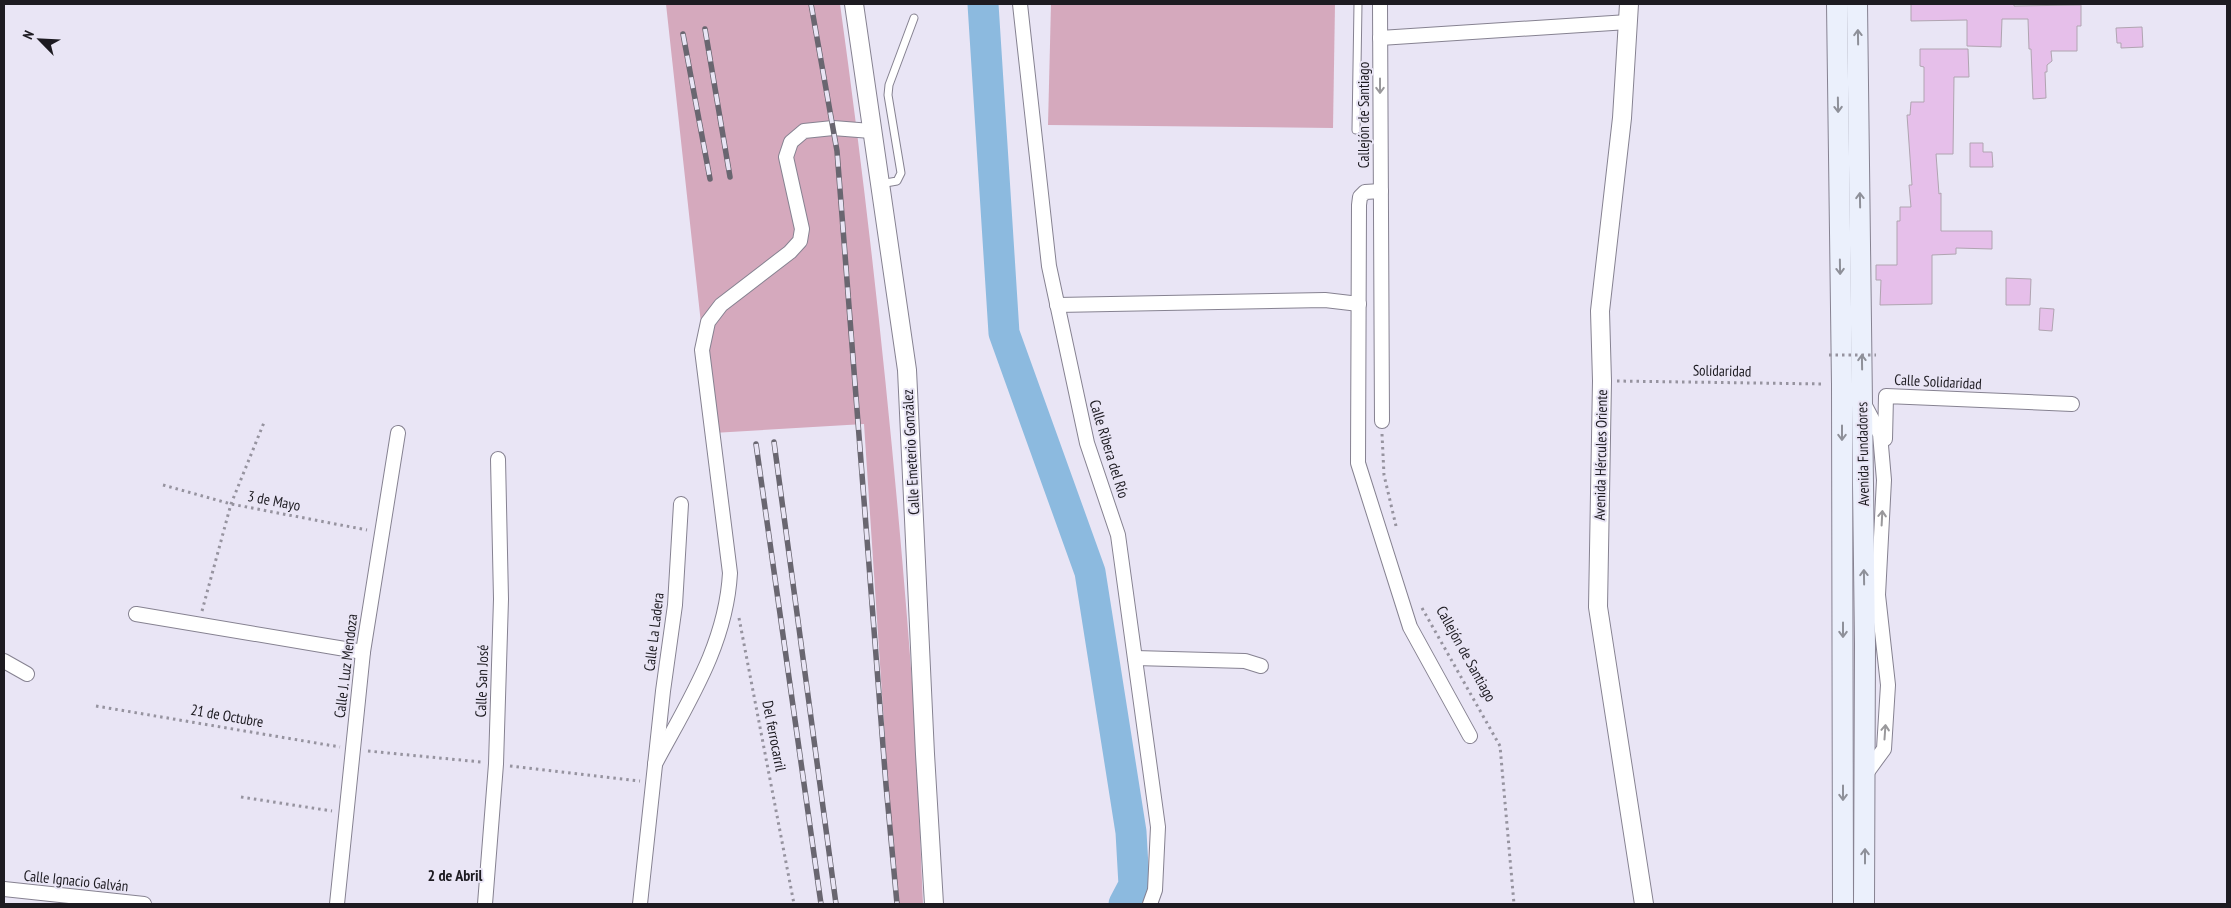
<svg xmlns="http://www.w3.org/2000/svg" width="2231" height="908" font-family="'PT Sans Narrow',sans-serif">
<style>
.green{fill:#d5a9bd}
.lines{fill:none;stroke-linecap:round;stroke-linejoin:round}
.river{stroke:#8cbadf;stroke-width:31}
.building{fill:#e6bfea;stroke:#b0a4b1}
.service-casing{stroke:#868291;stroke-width:9}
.minor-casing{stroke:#868291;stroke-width:16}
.tertiary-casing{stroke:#868291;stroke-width:20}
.secondary-casing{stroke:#868291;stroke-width:22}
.path{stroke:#96939f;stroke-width:3;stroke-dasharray:2.5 4;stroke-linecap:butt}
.service{stroke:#fff;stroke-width:7}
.minor{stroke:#fff;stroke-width:14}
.tertiary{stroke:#fff;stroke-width:18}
.secondary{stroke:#ebf0fc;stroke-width:20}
.rail-casing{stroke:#696670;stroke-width:5.5}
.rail{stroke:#e9e5f5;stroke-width:4;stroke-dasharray:11;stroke-linecap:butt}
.path-bridge{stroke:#96939f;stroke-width:3;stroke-dasharray:2.5 4;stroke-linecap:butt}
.oneway{stroke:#8e9099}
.oneway2{stroke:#99989b}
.labels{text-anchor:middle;stroke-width:4;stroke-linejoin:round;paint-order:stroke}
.street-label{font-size:15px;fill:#1d1b21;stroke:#e9e5f5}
.neighbourhood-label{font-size:16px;font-weight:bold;fill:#1d1b21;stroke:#e9e5f5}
</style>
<rect width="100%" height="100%" fill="#e9e5f5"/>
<g class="green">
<path d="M666 4H840C873 242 898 483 915 723 919 783 920 844 923 904H896L864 424 713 433Z"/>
<path d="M1051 4H1335L1333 128 1048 125Z"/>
</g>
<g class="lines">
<path class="river" d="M983 4 1004 333 1090 572 1131 832 1134 885 1124 904"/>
</g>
<g class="building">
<path d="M1911 4H2014V6L2081 5V26H2077V51H2051L2052 61 2047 65V72H2045L2046 98 2033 99 2031 49H2029L2028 19H2002L2001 47 1967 46V20L1911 21Z"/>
<path d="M2142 27 2143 47 2121 48V43H2117L2116 28Z"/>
<path d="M1920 49H1968L1969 77H1954L1953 154H1936L1939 194 1941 193V231H1992V249L1956 248V254L1932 255V304L1880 305 1881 280H1876V265H1897V221H1900V207H1911L1909 185H1912L1907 115H1910L1911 102H1924V67L1920 66Z"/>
<path d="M1970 143H1983V152H1992L1993 167H1970Z"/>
<path d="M2006 278 2031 279 2030 305H2006Z"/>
<path d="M2040 308 2054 309 2052 331 2039 330Z"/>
</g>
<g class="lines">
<g class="service-casing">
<g id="service">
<path d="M1356 130 1358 4"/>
<path d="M880 184 897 181 901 173 888 95 889 85 914 18"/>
</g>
</g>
<g class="minor-casing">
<g id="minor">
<path d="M1020 4 1049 266 1087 443 1118 535 1158 827 1155 890 1150 904"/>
<path d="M1380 4 1382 421"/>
<path d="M1380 38 1628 22"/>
<path d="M1381 191 1365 192 1360 197 1359 205 1358 463 1410 627 1470 736"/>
<path d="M1057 305 1325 300 1359 304"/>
<path d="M1862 400 1880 434 1884 480 1878 595 1888 685 1884 749 1865 775"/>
<path d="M1885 439 1886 396 2072 404"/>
<path d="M136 614 363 652"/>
<path d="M1135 658 1245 661 1261 666"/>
<path d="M4 661 27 674"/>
<path d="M655 764C688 702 726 645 730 573L702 350 708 322 721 305 790 252 800 241 802 229 786 157 791 142 804 131 833 128 871 131"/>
<path d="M4 889 144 904"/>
<path d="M337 904 363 652 398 433"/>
<path d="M485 904 496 764 501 599 498 459"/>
<path d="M640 904 663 691 675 605 681 504"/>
</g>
</g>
<g class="tertiary-casing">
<g id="tertiary">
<path d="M854 4 907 370 925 754 934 904"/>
<path d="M1629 4 1622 118 1600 311 1602 381 1598 607 1644 904"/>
</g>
</g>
<g class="secondary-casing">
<g id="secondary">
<path d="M1837 4 1842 384 1843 904"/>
<path d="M1857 4 1865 644 1864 904"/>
</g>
</g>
<g class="path">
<path d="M1617 381 1824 384"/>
<path d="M1382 434 1384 475 1396 526"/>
<path d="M163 485 231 504 367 530"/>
<path d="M1422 608 1500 746 1514 904"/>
<path d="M202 611 231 504 265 420"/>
<path d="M739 618 794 904"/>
<path d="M96 706 340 747"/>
<path d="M368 751 481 762"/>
<path d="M510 766 640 781"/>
<path d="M241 797 332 811"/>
</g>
<use href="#service" class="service"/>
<use href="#minor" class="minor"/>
<use href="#tertiary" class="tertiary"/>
<use href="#secondary" class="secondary"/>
<g class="rail-casing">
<g id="rail">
<path d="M811 4 837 151 886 785 897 904"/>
<path d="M705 29 730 177"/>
<path d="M683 34 710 179"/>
<path d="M774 442 836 904"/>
<path d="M756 444 821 904"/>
</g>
</g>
<use href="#rail" class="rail"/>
<path class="path-bridge" d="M1829 355H1876"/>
</g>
<defs><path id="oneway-shaft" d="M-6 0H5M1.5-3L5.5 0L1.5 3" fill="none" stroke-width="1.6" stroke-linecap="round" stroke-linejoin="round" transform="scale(1.25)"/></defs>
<g class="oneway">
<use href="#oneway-shaft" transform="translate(1858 37) rotate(-91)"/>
<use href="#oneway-shaft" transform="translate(1838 105) rotate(89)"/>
<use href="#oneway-shaft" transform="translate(1860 200) rotate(-91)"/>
<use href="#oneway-shaft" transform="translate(1840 267) rotate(89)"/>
<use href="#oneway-shaft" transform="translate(1862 362) rotate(-91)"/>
<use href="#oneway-shaft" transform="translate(1842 433) rotate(90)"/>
<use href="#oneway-shaft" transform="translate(1864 577) rotate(-91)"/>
<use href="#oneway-shaft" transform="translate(1843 630) rotate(90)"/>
<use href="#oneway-shaft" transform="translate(1843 793) rotate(90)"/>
<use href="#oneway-shaft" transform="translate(1865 856) rotate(-90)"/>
</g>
<g class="oneway2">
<use href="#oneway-shaft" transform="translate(1380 86) rotate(90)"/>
<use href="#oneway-shaft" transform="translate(1882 518) rotate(-87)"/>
<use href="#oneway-shaft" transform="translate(1885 732) rotate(-86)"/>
</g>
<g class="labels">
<g class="street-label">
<text transform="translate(1364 115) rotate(-90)" y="5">Callejón de Santiago</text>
<text transform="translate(1722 371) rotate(1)" y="5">Solidaridad</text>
<text transform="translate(1938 382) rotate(3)" y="5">Calle Solidaridad</text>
<text transform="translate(1109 449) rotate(73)" y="5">Calle Ribera del Río</text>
<text transform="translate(911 452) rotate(-93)" y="5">Calle Emeterio González</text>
<text transform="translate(1863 454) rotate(-91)" y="5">Avenida Fundadores</text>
<text transform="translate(1601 455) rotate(-89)" y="5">Avenida Hércules Oriente</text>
<text transform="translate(274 501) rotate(11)" y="5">3 de Mayo</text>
<text transform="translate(654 632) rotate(-83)" y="5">Calle La Ladera</text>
<text transform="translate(1466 654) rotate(61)" y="5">Callejón de Santiago</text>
<text transform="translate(346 666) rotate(-83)" y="5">Calle J. Luz Mendoza</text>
<text transform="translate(482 681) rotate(-88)" y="5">Calle San José</text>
<text transform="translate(227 716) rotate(10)" y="5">21 de Octubre</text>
<text transform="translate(774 736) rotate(79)" y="5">Del ferrocarril</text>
<text transform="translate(76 881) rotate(6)" y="5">Calle Ignacio Galván</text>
</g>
<g class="neighbourhood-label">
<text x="455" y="881">2 de Abril</text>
</g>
</g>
<rect width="2231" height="908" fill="none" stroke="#1d1b21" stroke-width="10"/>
<g transform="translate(40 40) rotate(294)" stroke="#e9e5f5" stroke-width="4" paint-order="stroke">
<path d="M0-4L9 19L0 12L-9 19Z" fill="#1d1b21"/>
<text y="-8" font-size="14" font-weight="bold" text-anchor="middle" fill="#1d1b21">N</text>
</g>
</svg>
